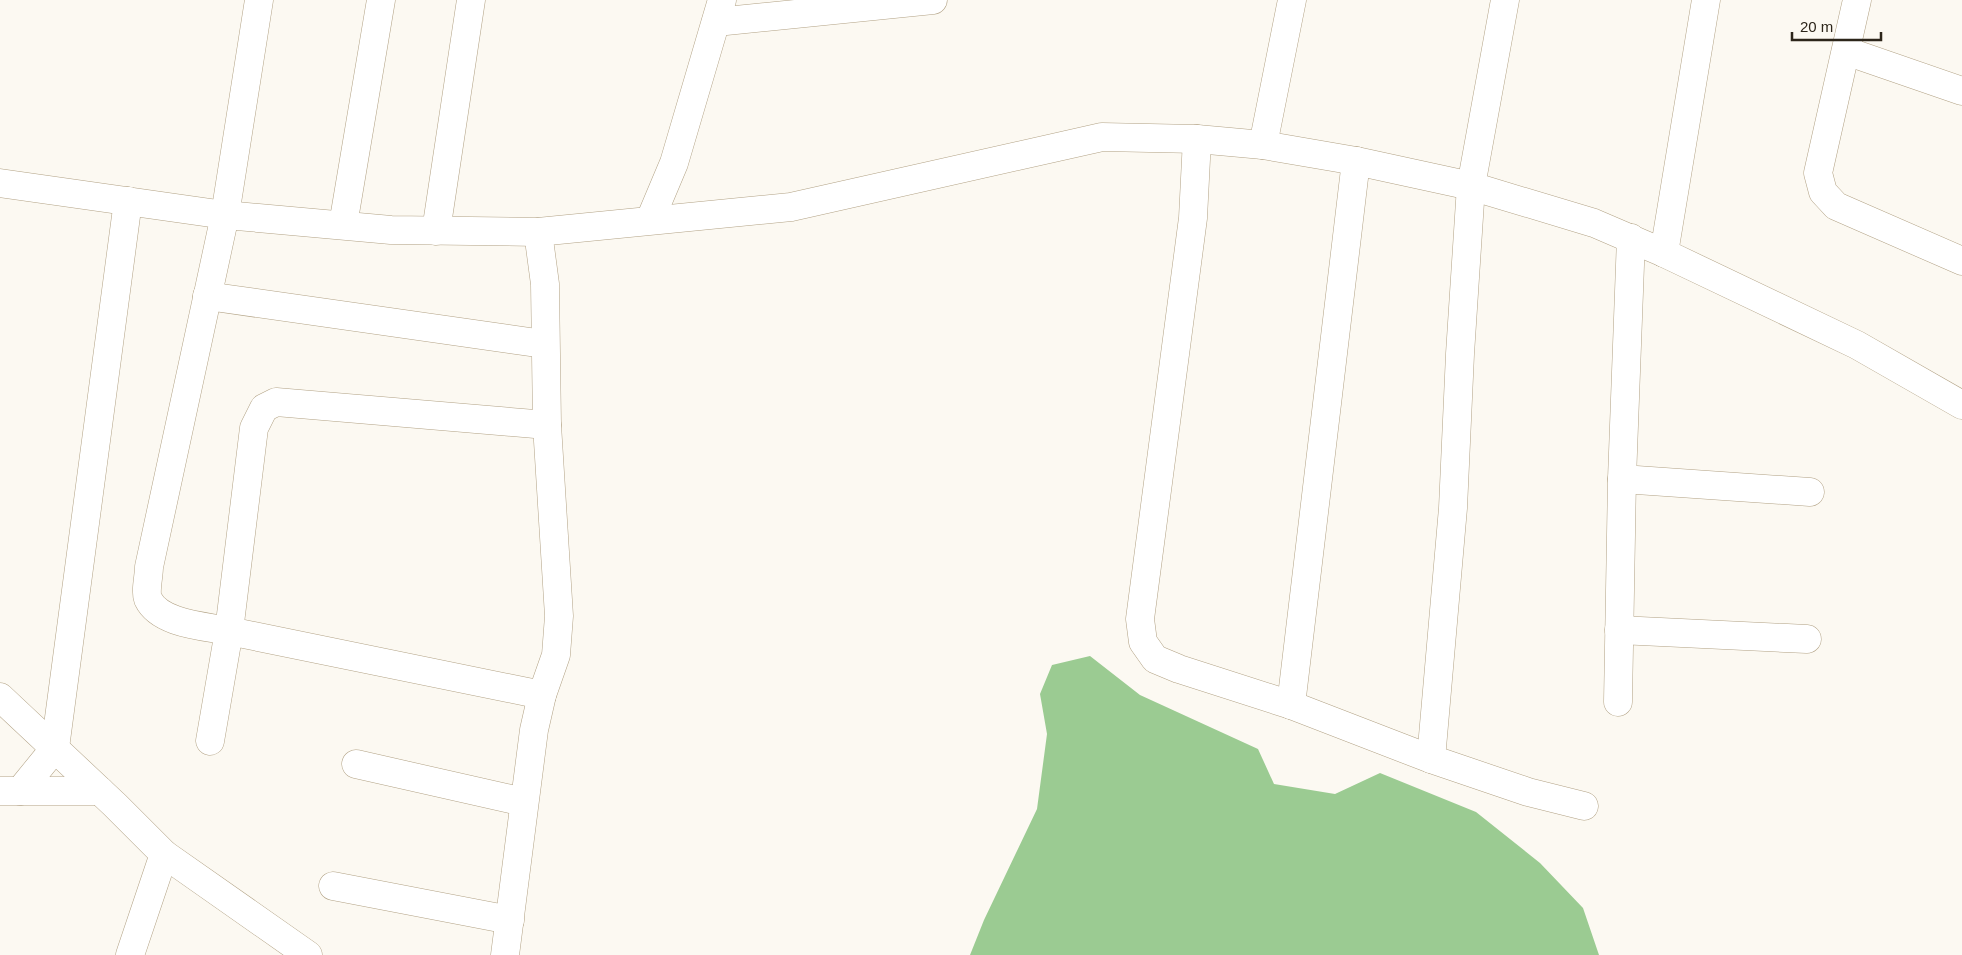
<svg xmlns="http://www.w3.org/2000/svg" width="1962" height="955" font-family="Helvetica,sans-serif">
<style>
.forest{fill:#9bcb92}
.lines{fill:none;stroke-linecap:round;stroke-linejoin:round}
.minor-casing{stroke:#b2a285;stroke-width:29}
.minor{stroke:#fff;stroke-width:28}
</style>
<rect width="100%" height="100%" fill="#fcf9f2"/>
<path class="forest" d="M1090 656 1140 695 1258 749 1274 784 1335 794 1380 773 1476 812 1540 863 1583 908 1599 955H970L984 920 1037 809 1047 734 1040 694 1052 665Z"/>
<g class="lines">
<g class="minor-casing">
<g id="minor">
<path d="M259 0 225 215 149 567C149 576 145 591 148 599 160 624 204 626 229 631L254 428 264 408 276 402 547 425"/>
<path d="M1857 0 1818 173 1823 192 1836 206 1962 261"/>
<path d="M716 22 933 0"/>
<path d="M1846 51 1962 91"/>
<path d="M1197 139 1193 218 1140 619 1143 642 1155 659 1179 669 1291 705 1431 759 1528 792 1584 806"/>
<path d="M1263 145 1292 0"/>
<path d="M0 183 225 215 391 230 538 232 791 207 1102 137 1197 139 1263 145 1356 161 1471 186 1594 223 1664 253 1857 345 1962 405"/>
<path d="M650 220 674 163 722 0"/>
<path d="M343 225 381 0"/>
<path d="M436 231 471 0"/>
<path d="M1664 253 1706 0"/>
<path d="M207 296 544 344"/>
<path d="M1622 479 1810 492"/>
<path d="M1619 630 1807 639"/>
<path d="M0 697 115 805 164 854 308 955"/>
<path d="M1618 702 1622 479 1631 238"/>
<path d="M1291 705 1356 161"/>
<path d="M210 741 229 631 542 695"/>
<path d="M1431 759 1453 508 1460 354 1471 186 1505 0"/>
<path d="M356 764 524 802"/>
<path d="M0 791H100"/>
<path d="M20 791 55 748 128 201"/>
<path d="M333 886 510 920"/>
<path d="M130 955 164 854"/>
<path d="M505 955 534 730 542 695 556 655 559 616 547 425 545 284 538 232"/>
</g>
</g>
<use href="#minor" class="minor"/>
</g>
<path d="M1792 32v8h89v-8" fill="none" stroke="#2c251a" stroke-width="2.5"/>
<text x="1800" y="32" font-size="15" fill="#2c251a" stroke="#fcf9f2" stroke-width="4" paint-order="stroke">20 m</text>
</svg>
